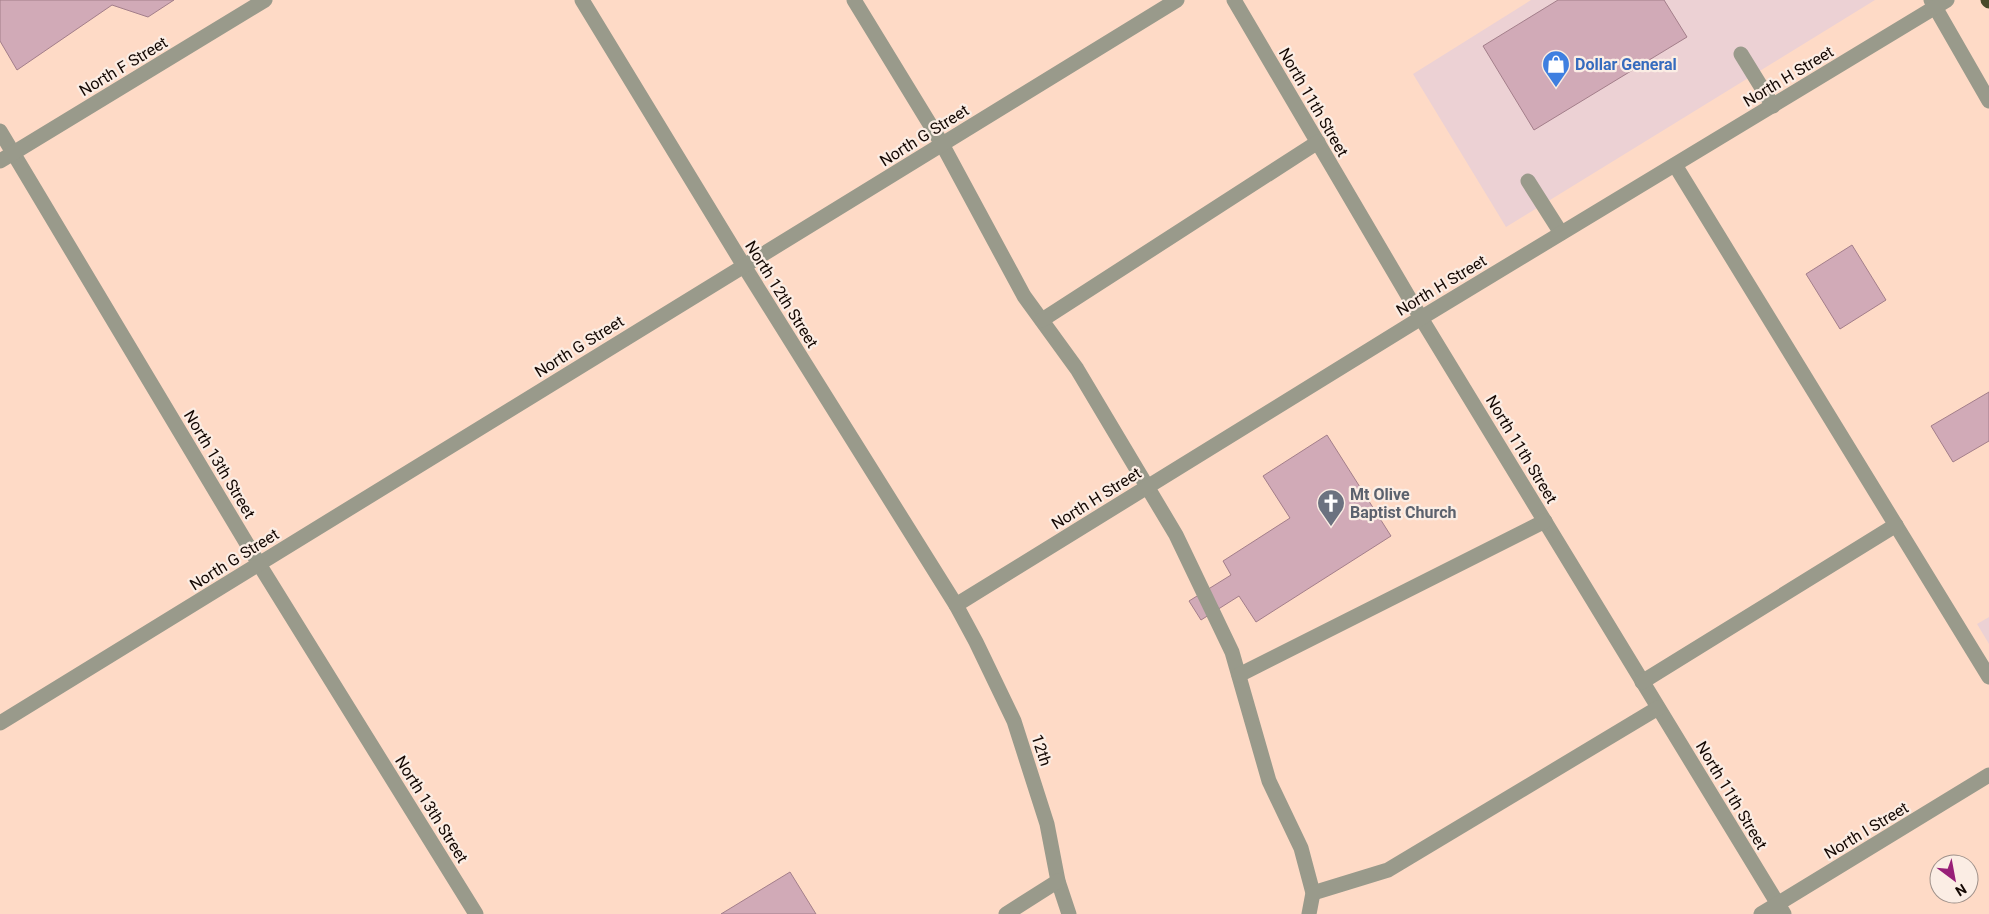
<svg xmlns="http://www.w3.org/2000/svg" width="1989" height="914" font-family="Roboto,sans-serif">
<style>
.commercial{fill:#ecd1d4}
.building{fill:#d1aab7;stroke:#a37e8a}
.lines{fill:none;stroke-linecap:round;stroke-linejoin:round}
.minor{stroke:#999a8b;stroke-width:15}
.highway{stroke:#48492a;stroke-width:15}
.labels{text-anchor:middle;stroke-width:4.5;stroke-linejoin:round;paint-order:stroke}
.shop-label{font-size:16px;font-weight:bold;fill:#366cbe;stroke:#fbede4;text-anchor:start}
.street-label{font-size:16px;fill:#140803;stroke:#fbede4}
.worship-label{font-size:16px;font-weight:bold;fill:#5b616d;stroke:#fbede4;text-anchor:start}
</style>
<rect width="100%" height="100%" fill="#fedac6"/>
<g class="commercial">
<path d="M1531 0H1875L1506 227 1413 74Z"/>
<path d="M1989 617V644L1977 624Z"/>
</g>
<g class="building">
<path d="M0 0H174L148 17 112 5 17 70 0 41Z"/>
<path d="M1558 0H1664L1687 37 1534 130 1483 46Z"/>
<path d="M1852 245 1886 300 1840 329 1806 274Z"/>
<path d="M1989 392V441L1953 462 1931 426Z"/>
<path d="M1327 435 1391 536 1256 622 1239 596 1201 620 1189 601 1231 575 1223 561 1290 518 1263 476Z"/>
<path d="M790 872 816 914H721Z"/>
</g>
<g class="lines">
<g class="minor">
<path d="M582 0 744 266 956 605 976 642 1014 721 1047 824 1058 881 1069 914"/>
<path d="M854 0 942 144 1024 296 1077 369 1176 535 1232 652 1269 781 1301 848 1313 893 1309 914"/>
<path d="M1234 0 1421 318 1784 914"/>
<path d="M1931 0 1989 101"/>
<path d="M1741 54 1773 106"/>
<path d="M0 131 259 564 476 914"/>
<path d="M0 161 265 0"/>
<path d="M1675 165 1989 677"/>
<path d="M1528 181 1561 233"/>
<path d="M1042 320 1318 142"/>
<path d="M956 605 1421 318 1947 0"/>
<path d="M1239 675 1545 521"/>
<path d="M1642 682 1896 525"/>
<path d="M0 723 1177 0"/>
<path d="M1313 893 1388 870 1658 708"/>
<path d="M1006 914 1058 881"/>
<path d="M1761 914 1989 775"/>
</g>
<path class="highway" d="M1988 0 1989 1"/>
</g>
<defs>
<g id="shop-pin" transform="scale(1.4375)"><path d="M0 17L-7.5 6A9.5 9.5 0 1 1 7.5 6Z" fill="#3f7fe0" stroke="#fbede4"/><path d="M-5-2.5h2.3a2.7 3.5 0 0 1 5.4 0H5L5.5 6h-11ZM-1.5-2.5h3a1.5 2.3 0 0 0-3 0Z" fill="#fff"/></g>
<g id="church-pin" transform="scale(1.4375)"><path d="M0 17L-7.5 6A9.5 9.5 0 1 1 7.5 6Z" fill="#6b7280" stroke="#fbede4"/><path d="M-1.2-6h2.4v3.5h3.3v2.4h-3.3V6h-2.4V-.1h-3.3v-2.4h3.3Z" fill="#fff"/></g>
</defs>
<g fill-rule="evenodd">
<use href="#shop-pin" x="1556" y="64"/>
<use href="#church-pin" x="1331" y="503"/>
</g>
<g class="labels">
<g class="shop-label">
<text x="1575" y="70">Dollar General</text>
</g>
<g class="street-label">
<text transform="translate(123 66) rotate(-31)" y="6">North F Street</text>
<text transform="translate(1788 76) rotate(-31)" y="6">North H Street</text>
<text transform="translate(1314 102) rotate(60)" y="6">North 11th Street</text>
<text transform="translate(924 135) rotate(-32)" y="6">North G Street</text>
<text transform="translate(1441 285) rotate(-31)" y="6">North H Street</text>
<text transform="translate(782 294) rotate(58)" y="6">North 12th Street</text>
<text transform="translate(579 346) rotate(-32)" y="6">North G Street</text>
<text transform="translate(1522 449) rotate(59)" y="6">North 11th Street</text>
<text transform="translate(220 464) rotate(59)" y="6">North 13th Street</text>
<text transform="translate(1096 498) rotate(-32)" y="6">North H Street</text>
<text transform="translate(234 559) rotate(-32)" y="6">North G Street</text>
<text transform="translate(1042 750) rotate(72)" y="6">12th</text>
<text transform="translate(1732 795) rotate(59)" y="6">North 11th Street</text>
<text transform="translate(432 809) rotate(58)" y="6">North 13th Street</text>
<text transform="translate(1866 830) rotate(-31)" y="6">North I Street</text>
</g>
<g class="worship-label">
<text x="1350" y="500">Mt Olive<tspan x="1350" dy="18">Baptist Church</tspan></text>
</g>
</g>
<g transform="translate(1954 879) rotate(148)"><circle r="24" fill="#fbede4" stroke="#9f918a"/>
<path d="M0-4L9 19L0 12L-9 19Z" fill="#981f78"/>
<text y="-8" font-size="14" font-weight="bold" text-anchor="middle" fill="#140803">N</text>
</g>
</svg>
